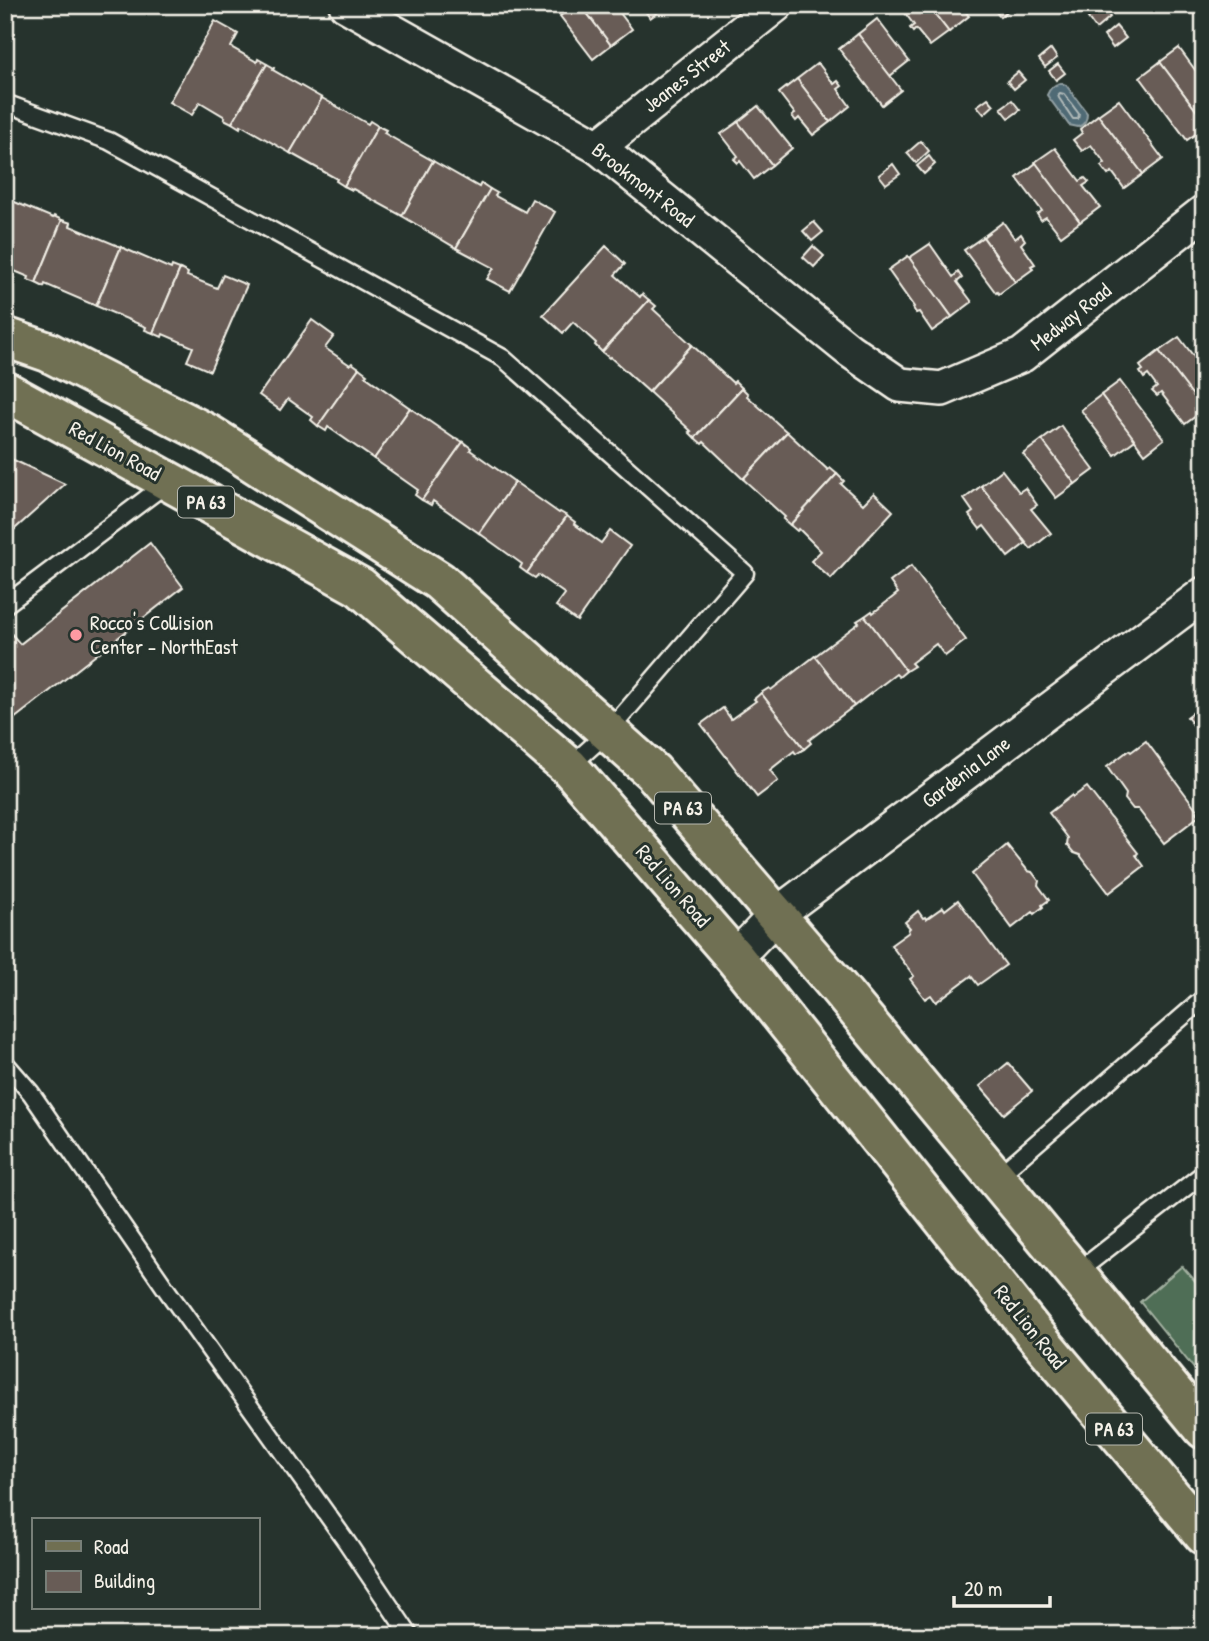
<svg xmlns="http://www.w3.org/2000/svg" width="1209" height="1641" font-family="'Patrick Hand',sans-serif">
<style>
.green{fill:#506e57;stroke:#a2b0a0;stroke-width:2}
.water{fill:#506a75;stroke:#92a0a3;stroke-width:2}
.lines{fill:none;stroke-linecap:round;stroke-linejoin:round}
.shore{stroke:#b2bbba;stroke-width:2}
.building{fill:#685c56;stroke:#f4f1e8;stroke-width:2}
.lane-casing{stroke:#f4f1e8;stroke-width:21}
.street-casing{stroke:#f4f1e8;stroke-width:38}
.primary-casing{stroke:#f4f1e8;stroke-width:44}
.lane{stroke:#26332d;stroke-width:16}
.street{stroke:#26332d;stroke-width:33}
.primary{stroke:#706f52;stroke-width:38}
.poi-dot{fill:#ff9aa2;stroke:#26332d;stroke-width:2.5}
.labels{text-anchor:middle;stroke-width:6;stroke-linejoin:round;paint-order:stroke}
.shield{fill:#26332d;stroke:#b6b8b0;stroke-width:2}
.shield-label{font-size:19px;font-weight:bold;fill:#f4f1e8}
.street-label{font-size:21px;fill:#f4f1e8;stroke:#26332d}
.poi-label{font-size:21px;fill:#f4f1e8;stroke:#26332d;text-anchor:start}
</style>
<rect width="100%" height="100%" fill="#26332d"/>
<filter id="ink" filterUnits="userSpaceOnUse"><feTurbulence type="fractalNoise" baseFrequency=".0143" numOctaves="2"/><feDisplacementMap in="SourceGraphic" scale="14" xChannelSelector="R" yChannelSelector="G"/><feConvolveMatrix kernelMatrix="1 2 1 2 8 2 1 2 1" color-interpolation-filters="sRGB"/></filter>
<g filter="url(#ink)">
<path class="green" d="M1182 1266 1204 1291V1381L1140 1302Z"/>
<path class="water" d="M1061 83 1066 85 1087 113C1087 120 1085 124 1078 127L1069 125 1047 95C1050 88 1053 85 1061 83Z"/>
<g class="lines">
<path class="shore" d="M1060 93 1064 94 1079 114 1078 119H1073L1059 98 1058 95Z"/>
</g>
<g class="building">
<path d="M575 5H581L611 45 593 59 560 16Z"/>
<path d="M581 5H614L632 29 611 45Z"/>
<path d="M641 5H668L650 18Z"/>
<path d="M899 5H928L949 32 930 46 916 29 913 32 910 28 914 25Z"/>
<path d="M928 5H960L969 16 949 32Z"/>
<path d="M991 5H1015L1000 17Z"/>
<path d="M1102 7 1110 17 1096 29 1088 18Z"/>
<path d="M877 19 909 61 890 76 858 34Z"/>
<path d="M215 21 238 34 231 47 257 62 258 59 267 64 232 123 224 119 225 117 200 102 192 115 169 102Z"/>
<path d="M1116 26 1126 38 1113 48 1104 36Z"/>
<path d="M858 34 901 90 882 105 839 49Z"/>
<path d="M1179 48 1204 82V121L1160 62Z"/>
<path d="M1051 49 1057 58 1045 67 1039 59Z"/>
<path d="M1160 62 1204 121V128L1187 140 1140 77Z"/>
<path d="M818 63 834 84 838 81 842 86 838 89 850 106 830 122 797 79Z"/>
<path d="M267 64 274 68 273 70 322 98 290 153 241 125 240 128 232 123Z"/>
<path d="M1058 64 1065 73 1056 80 1049 71Z"/>
<path d="M1018 72 1025 80 1014 89 1007 81Z"/>
<path d="M797 79 830 122 813 135 799 118 796 121 792 116 795 114 779 93Z"/>
<path d="M322 98 368 124 370 121 378 126 344 186 336 181 337 179 290 153Z"/>
<path d="M988 98 994 105 984 114 977 106Z"/>
<path d="M1012 100 1020 110 1009 118 1001 108Z"/>
<path d="M1119 100 1163 159 1143 174 1098 115Z"/>
<path d="M758 106 792 148 772 165 738 122Z"/>
<path d="M1098 115 1143 174 1124 188 1112 172 1108 175 1101 166 1105 163 1091 145 1082 151 1073 140 1082 133 1080 129Z"/>
<path d="M738 122 772 165 754 179 740 161 738 163 734 159 738 156 721 134Z"/>
<path d="M378 126 386 130 384 133 433 161 402 216 353 189 352 190 344 186Z"/>
<path d="M921 141 929 151 916 163 907 153Z"/>
<path d="M1055 148 1080 181 1085 178 1089 182 1083 186 1100 207 1080 222 1035 162Z"/>
<path d="M929 156 935 164 924 174 917 166Z"/>
<path d="M433 161 479 187 481 183 490 189 456 248 402 216Z"/>
<path d="M1036 163 1080 222 1061 236 1046 217 1041 220 1037 214 1042 211 1017 178Z"/>
<path d="M893 164 900 174 886 184 879 175Z"/>
<path d="M490 189 497 193 495 196 525 212 532 199 555 212 510 291 487 279 494 268 456 248Z"/>
<path d="M5 198 53 218 54 216 62 220 36 283 28 280 29 277 5 267Z"/>
<path d="M62 220 71 223 70 226 121 247 96 306 45 284 44 287 36 283Z"/>
<path d="M814 222 823 232 812 241 803 231Z"/>
<path d="M1003 222 1015 239 1021 234 1025 240 1021 244 1035 264 1031 266 1033 269 1015 282 983 237Z"/>
<path d="M983 237 1015 282 999 294 997 292 996 293 964 250Z"/>
<path d="M930 244 953 277 958 272 962 278 957 282 972 302 952 317 909 258Z"/>
<path d="M606 246 625 264 615 275 640 297 642 294 649 300 602 352 595 345 596 343 573 322 563 333 543 315Z"/>
<path d="M813 246 824 256 814 267 803 257Z"/>
<path d="M121 247 171 269 172 266 180 269 153 333 145 330 146 327 96 306Z"/>
<path d="M908 256 952 317 932 331 919 312 916 313 913 308 914 307 888 270Z"/>
<path d="M180 269 188 273 187 276 217 288 223 275 247 285 210 371 187 361 193 347 163 334 162 337 153 333Z"/>
<path d="M649 300 656 306 653 309 692 345 649 392 610 357 609 358 602 352Z"/>
<path d="M312 320 334 336 325 348 350 365 352 363 359 368 318 426 311 420 313 417 288 399 280 410 259 395Z"/>
<path d="M1179 337 1204 370V405L1195 394 1193 396 1159 351Z"/>
<path d="M692 345 733 383 735 381 742 388 695 438 689 432 691 431 649 392Z"/>
<path d="M1159 351 1204 410 1185 424 1161 393 1157 396 1152 391 1157 387 1148 375 1144 378 1140 372 1143 370 1140 366Z"/>
<path d="M359 368 367 374 365 376 410 408 374 459 328 427 326 431 318 426Z"/>
<path d="M1120 381 1164 439 1145 454 1101 395Z"/>
<path d="M742 388 748 394 747 396 787 432 743 479 704 442 702 444 695 438Z"/>
<path d="M1101 395 1135 440 1115 455 1081 410Z"/>
<path d="M410 408 455 439 456 438 463 442 422 500 415 495 418 490 374 459Z"/>
<path d="M1061 426 1094 470 1075 484 1042 440Z"/>
<path d="M787 432 828 470 830 468 837 474 790 525 783 519 785 517 743 479Z"/>
<path d="M1042 440 1075 484 1056 498 1023 454Z"/>
<path d="M463 442 471 448 470 450 515 482 479 533 433 501 431 505 422 500Z"/>
<path d="M5 456 65 484 7 536 5 534Z"/>
<path d="M1002 470 1019 492 1025 488 1037 505 1031 509 1051 533 1031 549 981 486Z"/>
<path d="M837 474 844 481 841 484 863 504 874 493 893 511 831 579 811 561 821 551 799 529 797 531 790 525Z"/>
<path d="M515 482 559 513 560 512 567 516 527 573 520 568 522 564 479 533Z"/>
<path d="M981 486 1026 543 1008 557 984 526 980 529 969 515 973 512 964 499Z"/>
<path d="M567 516 575 522 574 524 601 543 610 531 630 546 577 621 556 606 565 594 538 575 535 578 527 573Z"/>
<path d="M150 543 183 587 5 726V626L20 644Z"/>
<path d="M911 566 966 640 945 656 936 644 911 663 914 666 906 671 865 616 872 611 873 613 898 593 890 582Z"/>
<path d="M865 616 906 671 899 677 896 674 854 706 815 656 859 623 857 621Z"/>
<path d="M815 656 854 706 809 740 811 743 804 749 761 693 769 688 771 690Z"/>
<path d="M761 693 804 749 796 754 794 751 770 770 778 781 757 797 701 724 723 708 731 719 756 701 754 699Z"/>
<path d="M1204 693V739L1187 717 1199 708 1196 704 1199 701 1197 698Z"/>
<path d="M1146 741 1197 810 1196 812 1199 816 1164 843 1138 809H1133L1125 799 1126 794 1107 767 1129 750 1131 752Z"/>
<path d="M1087 787 1138 853 1136 855 1144 866 1109 893 1080 855 1074 853 1067 845 1068 838 1049 813 1072 795 1073 797Z"/>
<path d="M1007 845 1028 871 1032 872 1039 881 1038 885 1049 900 1042 905 1043 907 1034 914 1033 912 1012 928 972 874Z"/>
<path d="M958 900 1006 965 978 985 971 976 936 1002 931 995 925 999 910 979 914 976 891 945 909 932 908 930 910 928 905 922 918 911 923 918 925 917 926 919 943 907 945 910Z"/>
<path d="M1008 1063 1032 1091 1004 1114 980 1086Z"/>
</g>
<g class="lines">
<g class="lane-casing">
<g id="lane">
<path d="M5 103 109 141 503 358 745 573 608 732 569 767"/>
<path d="M5 605 167 483"/>
<path d="M5 1063 31 1093 166 1289 346 1541 410 1636"/>
<path d="M996 1178 1204 998"/>
<path d="M1075 1274 1204 1173"/>
</g>
</g>
<g class="street-casing">
<g id="street">
<path d="M346 5 598 147 849 350 900 385 942 389 1022 355 1204 212"/>
<path d="M598 147 776 5"/>
<path d="M735 958 776 915 1204 594"/>
</g>
</g>
<g class="primary-casing">
<g id="primary">
<path d="M5 337 48 352 210 435 439 581 653 772 837 986 1204 1429"/>
<path d="M5 391 360 587 569 767 735 958 1034 1333 1204 1535"/>
</g>
</g>
<use href="#lane" class="lane"/>
<use href="#street" class="street"/>
<use href="#primary" class="primary"/>
</g>
</g>
<circle class="poi-dot" cx="76" cy="635" r="7"/>
<g class="labels">
<g class="shield">
<rect x="178" y="486.5" width="56" height="31" rx="5"/>
<rect x="655" y="792.5" width="56" height="31" rx="5"/>
<rect x="1086" y="1413.5" width="56" height="31" rx="5"/>
</g>
<g class="shield-label">
<text x="206" y="509">PA 63</text>
<text x="683" y="815">PA 63</text>
<text x="1114" y="1436">PA 63</text>
</g>
<g class="street-label">
<text transform="translate(687 76) rotate(-38)" y="7">Jeanes Street</text>
<text transform="translate(643 185) rotate(38)" y="7">Brookmont Road</text>
<text transform="translate(1071 317) rotate(-38)" y="7">Medway Road</text>
<text transform="translate(115 451) rotate(29)" y="7">Red Lion Road</text>
<text transform="translate(966 772) rotate(-37)" y="7">Gardenia Lane</text>
<text transform="translate(673 886) rotate(49)" y="7">Red Lion Road</text>
<text transform="translate(1030 1327) rotate(51)" y="7">Red Lion Road</text>
</g>
<g class="poi-label">
<text x="90" y="630">Rocco's Collision<tspan x="90" dy="24">Center - NorthEast</tspan></text>
</g>
</g>
<rect width="1209" height="1641" fill="none" stroke="#26332d" stroke-width="28"/>
<rect x="14" y="14" width="1181" height="1613" fill="none" stroke="#f4f1e8" stroke-width="2.5" filter="url(#ink)"/>
<rect x="32" y="1518" width="228" height="91" fill="#26332d" stroke="#787f78" stroke-width="2"/>
<rect x="46" y="1541" width="35" height="10" fill="#706f52" stroke="#787f78" stroke-width="2"/>
<text x="94" y="1554" font-size="21" fill="#f4f1e8">Road</text>
<rect x="46" y="1571" width="35" height="21" fill="#685c56" stroke="#787f78" stroke-width="2"/>
<text x="94" y="1588" font-size="21" fill="#f4f1e8">Building</text>
<path d="M954 1596v10h96v-10" fill="none" stroke="#f4f1e8" stroke-width="3.5"/>
<text x="964" y="1596" font-size="21" fill="#f4f1e8" stroke="#26332d" stroke-width="5" paint-order="stroke">20 m</text>
</svg>
